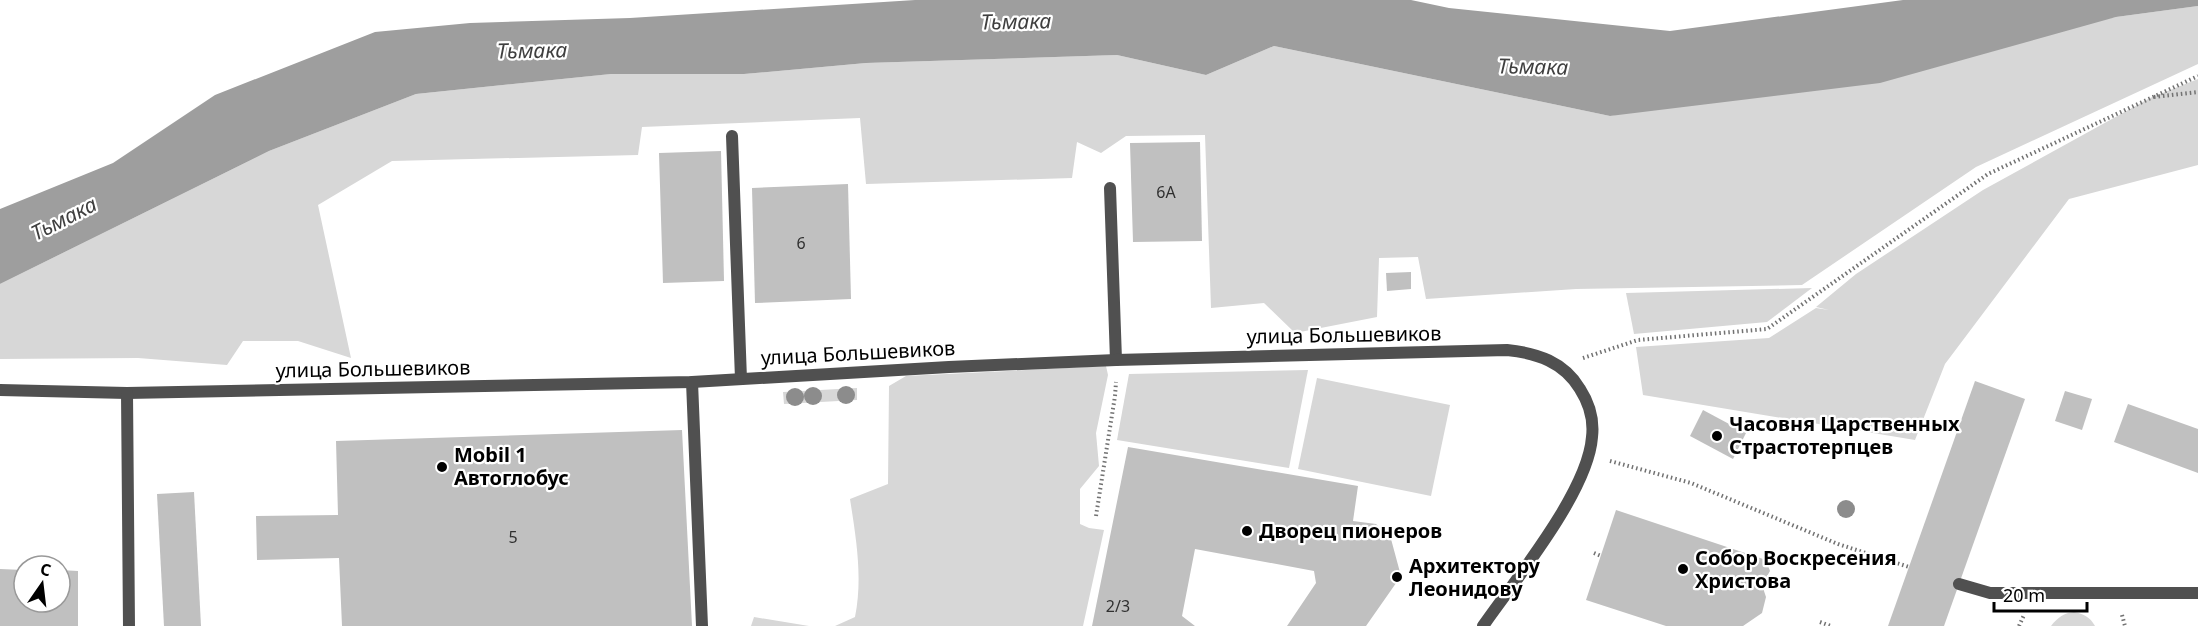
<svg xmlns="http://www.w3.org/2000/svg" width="2198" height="626" font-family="'Noto Sans',sans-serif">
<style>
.green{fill:#d7d7d7}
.water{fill:#9e9e9e}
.building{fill:#c0c0c0}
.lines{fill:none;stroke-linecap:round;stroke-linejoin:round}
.path{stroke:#727272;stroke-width:4;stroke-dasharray:1.5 3;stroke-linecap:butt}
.service{stroke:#505050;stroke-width:12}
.minor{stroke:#505050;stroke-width:12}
.tree{fill:#8c8c8c}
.poi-dot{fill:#000;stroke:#fff;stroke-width:2}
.labels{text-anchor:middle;stroke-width:4.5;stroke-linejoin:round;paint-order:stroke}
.number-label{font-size:16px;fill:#303030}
.street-label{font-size:20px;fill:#000;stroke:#fff}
.poi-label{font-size:20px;font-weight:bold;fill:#000;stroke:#fff;text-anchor:start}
.water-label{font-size:21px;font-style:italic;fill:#3f3f3f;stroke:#fff}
</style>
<rect width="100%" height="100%" fill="#fff"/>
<g class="green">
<path d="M2198 6V64L1976 167 1802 285 1576 289 1426 299 1418 257 1379 258 1377 317 1295 333 1264 303 1211 308 1205 135 1126 136 1101 153 1077 142 1072 178 866 184 860 118 642 127 638 155 392 161 318 205 351 358 298 341H243L227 365 138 358 0 359V284L269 151 416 94 611 74H744L866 63 1117 55 1206 75 1274 46 1610 116 2116 17Z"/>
<path d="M2198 79V165L2069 199 1945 364 1915 440 1643 395 1636 347 1769 338 1816 308 1829 310 1816 307 1856 274 1983 190 2150 98Z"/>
<path d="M1812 288 1767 322 1634 334 1626 293Z"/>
<path d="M1106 366 1108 375 1096 433 1099 466 1080 489V524L1089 528 1104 530 1083 626H835L855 617C863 577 856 538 850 499L888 484 889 386 906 376Z"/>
<path d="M1308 370 1289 468 1117 440 1129 374Z"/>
<path d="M1317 378 1450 405 1431 496 1298 469Z"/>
<path d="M857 388V400L784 404 783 392Z"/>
<path d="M2074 612C2084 614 2090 617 2095 626H2051C2058 617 2064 613 2074 612Z"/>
<path d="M754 617 809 626H751Z"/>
</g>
<path class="water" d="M915 0H1411L1449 8 1670 31 1903 0H2198V6L2116 17 1880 83 1610 116 1274 46 1206 75 1117 55 866 63 744 74H611L416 94 269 151 0 284V209L113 163 215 95 375 32 470 23 630 18Z"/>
<g class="building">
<path d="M1200 142 1202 241 1133 242 1130 143Z"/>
<path d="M721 151 724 281 663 283 659 153Z"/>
<path d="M848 184 851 299 755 303 752 188Z"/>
<path d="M1411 272V289L1387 291 1386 273Z"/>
<path d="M1975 381 2025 399 1944 626H1888Z"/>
<path d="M2065 391 2092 399 2082 430 2055 421Z"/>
<path d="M2128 404 2198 429V473L2114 442Z"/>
<path d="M1703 410 1746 433 1733 459 1690 436Z"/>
<path d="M682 430 692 626H342L339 558 257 560 256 516 338 515 336 441Z"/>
<path d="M1128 447 1358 486 1353 521 1376 524 1391 539 1401 576 1366 626H1287L1316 583 1314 571 1195 549 1182 616 1195 626H1092Z"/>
<path d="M194 492 201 626H164L157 494Z"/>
<path d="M1616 510 1766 560 1770 571 1766 578 1761 582 1766 597 1762 613 1743 626H1666L1586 600Z"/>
<path d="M0 569 24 570V602H60V570L78 571V626H0Z"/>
</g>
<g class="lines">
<g class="path">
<path d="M2154 97 2198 92"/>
<path d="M1583 358 1638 340 1767 329 1988 174 2198 76"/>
<path d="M1610 461 1691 483 1838 544 1909 567"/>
<path d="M1096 516 1115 396 1116 382"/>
<path d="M1594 553 1601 556"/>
<path d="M2122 615 2125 626"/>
<path d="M1820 622 1831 626"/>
<path d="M2019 626 2024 615"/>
</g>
<g class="service">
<path d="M732 136 741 379"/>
<path d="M1110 188 1116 360"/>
<path d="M692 382 702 626"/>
<path d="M1959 584 1990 593H2198"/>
</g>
<g class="minor">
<path d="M0 390 127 393 692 382 949 367 1116 360 1507 350C1537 353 1564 362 1580 389 1589 403 1594 420 1592 437 1588 492 1515 580 1483 626"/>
<path d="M127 393 129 626"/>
</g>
</g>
<g class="tree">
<circle cx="846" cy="395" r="9"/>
<circle cx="813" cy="396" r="9"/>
<circle cx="795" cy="397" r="9"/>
<circle cx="1846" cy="509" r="9"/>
</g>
<g class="poi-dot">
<circle cx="1717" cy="436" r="6"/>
<circle cx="442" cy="467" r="6"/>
<circle cx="1247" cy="531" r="6"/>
<circle cx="1683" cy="569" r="6"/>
<circle cx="1397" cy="577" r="6"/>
</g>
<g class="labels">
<g class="number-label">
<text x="1166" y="198">6А</text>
<text x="801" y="249">6</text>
<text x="513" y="543">5</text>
<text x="1118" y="612">2/3</text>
</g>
<g class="street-label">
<text transform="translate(1344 335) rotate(-1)" y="7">улица Большевиков</text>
<text transform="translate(858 353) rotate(-3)" y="7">улица Большевиков</text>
<text transform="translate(373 369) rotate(-1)" y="7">улица Большевиков</text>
</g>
<g class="poi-label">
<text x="1729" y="431">Часовня Царственных<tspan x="1729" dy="23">Страстотерпцев</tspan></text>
<text x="454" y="462">Mobil 1<tspan x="454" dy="23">Автоглобус</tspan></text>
<text x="1259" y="538">Дворец пионеров</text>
<text x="1695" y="565">Собор Воскресения<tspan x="1695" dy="23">Христова</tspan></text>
<text x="1409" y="573">Архитектору<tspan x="1409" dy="23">Леонидову</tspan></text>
</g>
<g class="water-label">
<text transform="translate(1016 22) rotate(-1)" y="7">Тьмака</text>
<text transform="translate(532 51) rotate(-1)" y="7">Тьмака</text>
<text transform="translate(1533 67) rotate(1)" y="7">Тьмака</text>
<text transform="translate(64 219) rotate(-27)" y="7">Тьмака</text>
</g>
</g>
<g transform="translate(42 584) rotate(14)"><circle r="28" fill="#ffffff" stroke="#999999" stroke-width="1.5"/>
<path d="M0-4.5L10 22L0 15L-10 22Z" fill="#000000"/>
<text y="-9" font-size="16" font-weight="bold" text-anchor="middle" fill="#000000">С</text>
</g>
<path d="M1994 602v9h93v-9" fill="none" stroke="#000000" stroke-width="3"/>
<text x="2003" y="602" font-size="18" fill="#000000" stroke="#ffffff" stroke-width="4.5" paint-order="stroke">20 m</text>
</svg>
